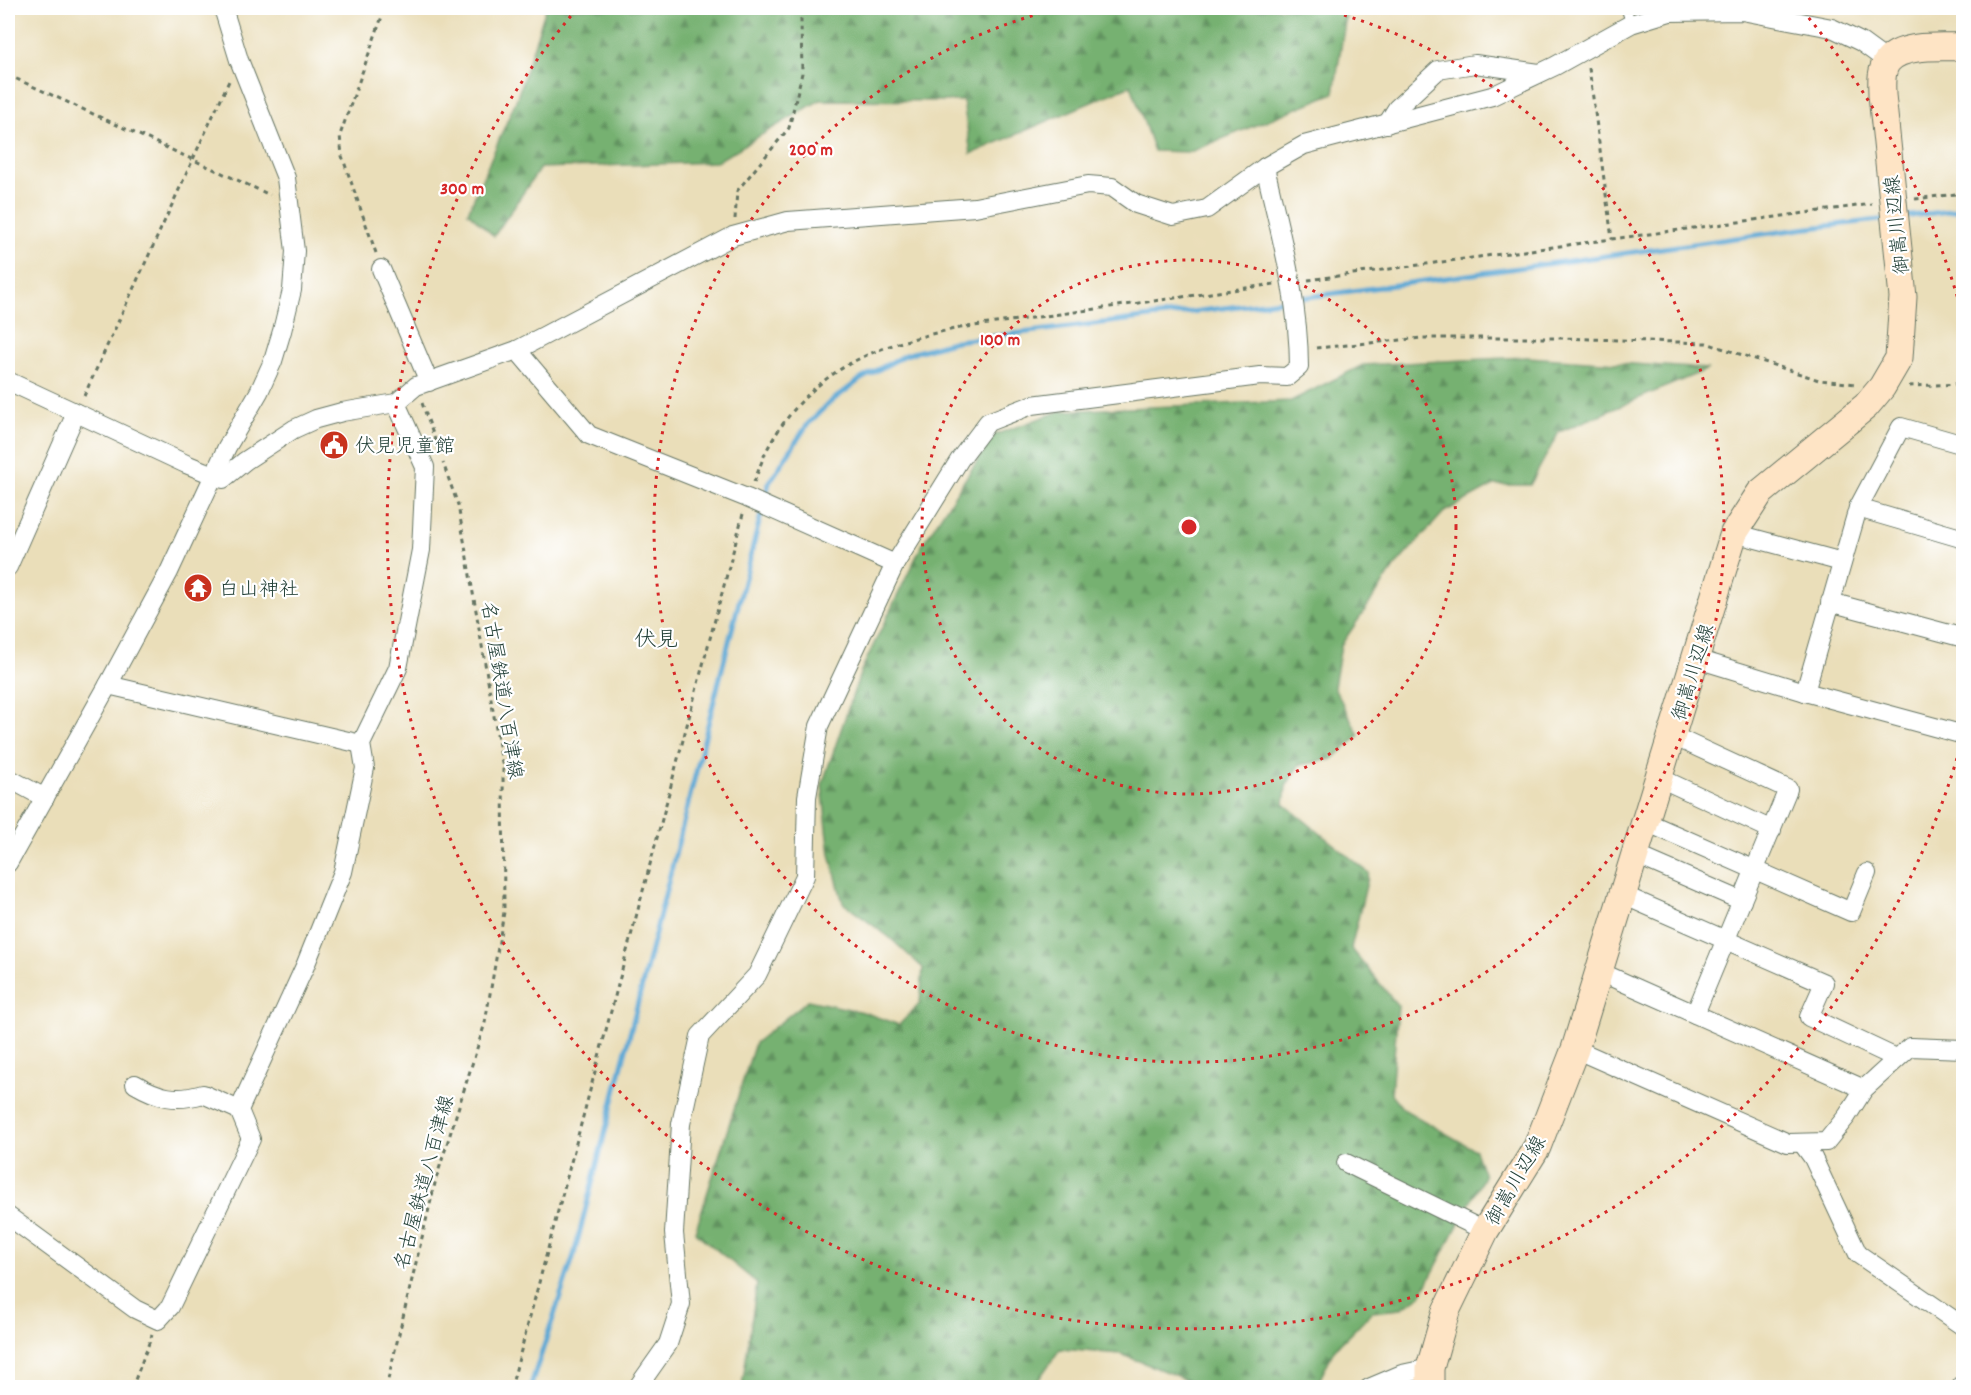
<svg xmlns="http://www.w3.org/2000/svg" width="1971" height="1395" font-family="Dekko,'Klee One',sans-serif">
<style>
.forest{fill:url(#forest-firs);stroke:#4a7752;stroke-width:1.5}
.lines{fill:none;stroke-linecap:round;stroke-linejoin:round}
.stream{stroke:#5ca8d5;stroke-width:5}
.service-casing{stroke:#667563;stroke-width:11}
.minor-casing{stroke:#667563;stroke-width:20}
.secondary-casing{stroke:#667563;stroke-width:29}
.path{stroke:#667563;stroke-width:3;stroke-dasharray:4.5 4.5;stroke-linecap:butt}
.service{stroke:#fff;stroke-width:9}
.minor{stroke:#fff;stroke-width:18}
.secondary{stroke:#fee4c5;stroke-width:27}
.ring{fill:none;stroke:#d62828;stroke-width:3;stroke-dasharray:3 6}
.labels{text-anchor:middle;stroke-width:4.5;stroke-linejoin:round;paint-order:stroke}
.street-label{font-size:20px;fill:#1f3d34;stroke:#fff}
.poi-label{font-size:20px;fill:#1f3d34;stroke:#fff;text-anchor:start}
.quarter-label{font-size:22px;fill:#1f3d34;stroke:#fff}
.centre{fill:#d62828;stroke:#fff;stroke-width:3}
.ring-label{font-size:18px;text-anchor:middle;font-weight:bold;fill:#d62828;stroke:#fff;stroke-width:4.5;stroke-linejoin:round;paint-order:stroke}
</style>
<defs>
<pattern id="forest-firs" width="22" height="20" patternUnits="userSpaceOnUse" patternTransform="scale(1.5)"><rect width="22" height="20" fill="#76b171"/><path d="M5 1l3.5 6h-7zM16 11l3.5 6h-7z" fill="#60915e"/></pattern>
</defs>
<rect width="100%" height="100%" fill="#fff"/>
<filter id="ink" filterUnits="userSpaceOnUse"><feTurbulence type="fractalNoise" baseFrequency=".0167" numOctaves="2"/><feDisplacementMap in="SourceGraphic" scale="12" xChannelSelector="R" yChannelSelector="G"/><feConvolveMatrix kernelMatrix="1 2 1 2 8 2 1 2 1" color-interpolation-filters="sRGB"/></filter>
<filter id="wash" filterUnits="userSpaceOnUse"><feTurbulence type="fractalNoise" baseFrequency=".008" numOctaves="4" result="noise"/><feDisplacementMap in="SourceGraphic" scale="24" xChannelSelector="R" yChannelSelector="G"/><feGaussianBlur stdDeviation="1.35" result="paint"/><feColorMatrix in="noise" values="0 0 0 0 0 0 0 0 0 0 0 0 0 0 0 0 0 1.4 0 .05"/><feComposite in="paint" operator="in"/></filter>
<g filter="url(#wash)">
<rect width="100%" height="100%" fill="#eadeb9"/>
<g class="forest">
<path d="M546 8H1347L1334 93 1190 152 1154 151 1131 85 971 154 963 101 820 100 716 162 540 168 494 236 468 212 517 98Z"/>
<path d="M1527 357 1708 369 1559 432 1530 485H1494L1444 512 1395 566 1341 645 1334 687 1359 735 1333 759 1299 765 1286 786 1284 804 1369 873 1351 948 1398 1006 1391 1094 1403 1109 1475 1150 1484 1176 1421 1295 1400 1309 1372 1312 1334 1350 1316 1387H1205L1121 1354 1060 1349 1033 1387H742L757 1283 695 1232 755 1043 808 1000 863 1012 899 1025 920 1003 923 968 889 937 843 903 830 854 822 785 861 671 922 545 994 435 1060 411 1291 401 1363 365Z"/>
</g>
<g class="lines">
<g class="stream">
<path d="M1903 217 1964 209"/>
<path d="M530 1388 574 1255 769 483 807 425 829 403 861 379 905 355 956 341 1272 302 1800 229 1888 219"/>
</g>
</g>
</g>
<g filter="url(#ink)">
<g class="lines">
<g class="service-casing">
<path id="service" d="M1626 8 1631 24"/>
</g>
<g class="minor-casing">
<g id="minor">
<path d="M1387 124 1397 108 1438 70 1475 64 1539 73"/>
<path d="M381 269 429 382"/>
<path d="M517 350 589 435 747 498 895 564"/>
<path d="M8 381 186 464 223 479 245 461 294 429 316 419 342 412 396 403 416 386 517 350 733 236 788 221 975 207 1088 185 1112 187 1136 204 1173 216 1207 209 1265 167 1304 145 1492 96 1555 66 1631 24 1670 12 1742 11 1832 28 1861 42 1887 61"/>
<path d="M1858 508 1964 539"/>
<path d="M1734 533 1842 562"/>
<path d="M8 567 76 413"/>
<path d="M1830 602 1964 638"/>
<path d="M1697 659 1805 692 1964 735"/>
<path d="M108 685 361 744"/>
<path d="M1805 692 1858 508 1901 427 1964 445"/>
<path d="M1673 736 1788 789 1695 1014"/>
<path d="M8 778 45 798"/>
<path d="M1660 778 1772 830"/>
<path d="M1646 822 1851 912 1867 873"/>
<path d="M1636 855 1742 901"/>
<path d="M8 863 108 685 169 572 227 447 259 392 273 361 282 331 292 290 295 251 286 178 239 60 223 8"/>
<path d="M1623 895 1824 983 1809 1017 1896 1058"/>
<path d="M1600 972 1864 1089"/>
<path d="M1575 1049 1788 1143 1826 1142 1847 1116 1864 1089 1910 1047 1964 1049"/>
<path d="M135 1084C159 1098 176 1102 203 1094L239 1110"/>
<path d="M1802 1143 1813 1158 1858 1254 1964 1327"/>
<path d="M1346 1163 1485 1231"/>
<path d="M8 1216 135 1309 158 1320 170 1307 251 1139 239 1110 305 966 343 872 365 768 361 744 398 668 421 550 425 467 396 403"/>
<path d="M637 1388 668 1344 681 1304 674 1233 681 1124 700 1036 757 975 805 876 807 797 819 726 895 564 960 459 988 422 1032 405 1260 376 1287 377 1299 367C1299 299 1280 233 1265 167"/>
<path d="M1369 1388 1402 1374 1430 1368"/>
<path d="M1960 1388 1964 1383"/>
</g>
</g>
<g class="secondary-casing">
<path id="secondary" d="M1430 1388V1368L1446 1311 1485 1231 1537 1147 1575 1049 1734 533 1760 493 1866 406 1882 387 1899 358 1903 297 1882 95C1882 84 1880 72 1887 62 1901 43 1942 47 1964 47"/>
</g>
<g class="path">
<path d="M1589 68 1612 239"/>
<path d="M8 75 270 195"/>
<path d="M1915 199 1964 193"/>
<path d="M735 219 737 191 789 128 802 73 801 20 799 8"/>
<path d="M376 253 342 156 340 135 385 8"/>
<path d="M1308 280 1872 204"/>
<path d="M1316 348 1422 338H1562L1706 343 1819 380 1857 384"/>
<path d="M1909 386 1964 384"/>
<path d="M84 396 229 81"/>
<path d="M422 403 439 451"/>
<path d="M754 482C759 470 763 456 770 444 815 367 877 344 960 328L1275 284"/>
<path d="M132 1388 152 1335"/>
<path d="M386 1388 436 1179 485 1023 504 912 503 769 458 505 443 463"/>
<path d="M511 1388 743 514"/>
</g>
<use href="#service" class="service"/>
<use href="#minor" class="minor"/>
<use href="#secondary" class="secondary"/>
</g>
</g>
<g class="ring">
<circle cx="1189" cy="527" r="267"/>
<path d="M1318 8A535 535 0 1 1 1060 8"/>
<path d="M1962 741A802 802 0 1 1 575 11M1803 11A802 802 0 0 1 1962 313"/>
</g>
<defs>
<g id="civic-disc" transform="scale(1.5)"><circle r="9.5" fill="#c8321e" stroke="#fff"/><path d="M-.6-6.5H3V-4.5H.6V-3L4-1V1h2V6H-6V1h2V-1L-.6-3ZM-1.2 2.5V6h2.4V2.5Z" fill="#fff"/></g>
<g id="temple-disc" transform="scale(1.5)"><circle r="9.5" fill="#c8321e" stroke="#fff"/><path d="M0-6L5-2H3V0L6.5 2.5H4V6H1.5V3h-3V6H-4V2.5H-6.5L-3 0V-2H-5Z" fill="#fff"/></g>
</defs>
<g fill-rule="evenodd">
<use href="#civic-disc" x="334" y="445"/>
<use href="#temple-disc" x="198" y="588"/>
</g>
<g class="labels">
<g class="street-label">
<text transform="translate(1896 225) rotate(-96)" y="7">御嵩川辺線</text>
<text transform="translate(1692 672) rotate(-73)" y="7">御嵩川辺線</text>
<text transform="translate(503 690) rotate(81)" y="7">名古屋鉄道八百津線</text>
<text transform="translate(1515 1180) rotate(-60)" y="7">御嵩川辺線</text>
<text transform="translate(423 1182) rotate(-75)" y="7">名古屋鉄道八百津線</text>
</g>
<g class="poi-label">
<text x="355" y="452">伏見児童館</text>
<text x="219" y="595">白山神社</text>
</g>
<g class="quarter-label">
<text x="656" y="646">伏見</text>
</g>
</g>
<circle cx="1189" cy="527" r="9" class="centre"/>
<g class="ring-label">
<text x="811" y="155">200 m</text>
<text x="462" y="194">300 m</text>
<text x="1000" y="345">100 m</text>
</g>
<rect width="1971" height="1395" fill="none" stroke="#fff" stroke-width="30"/>
</svg>
